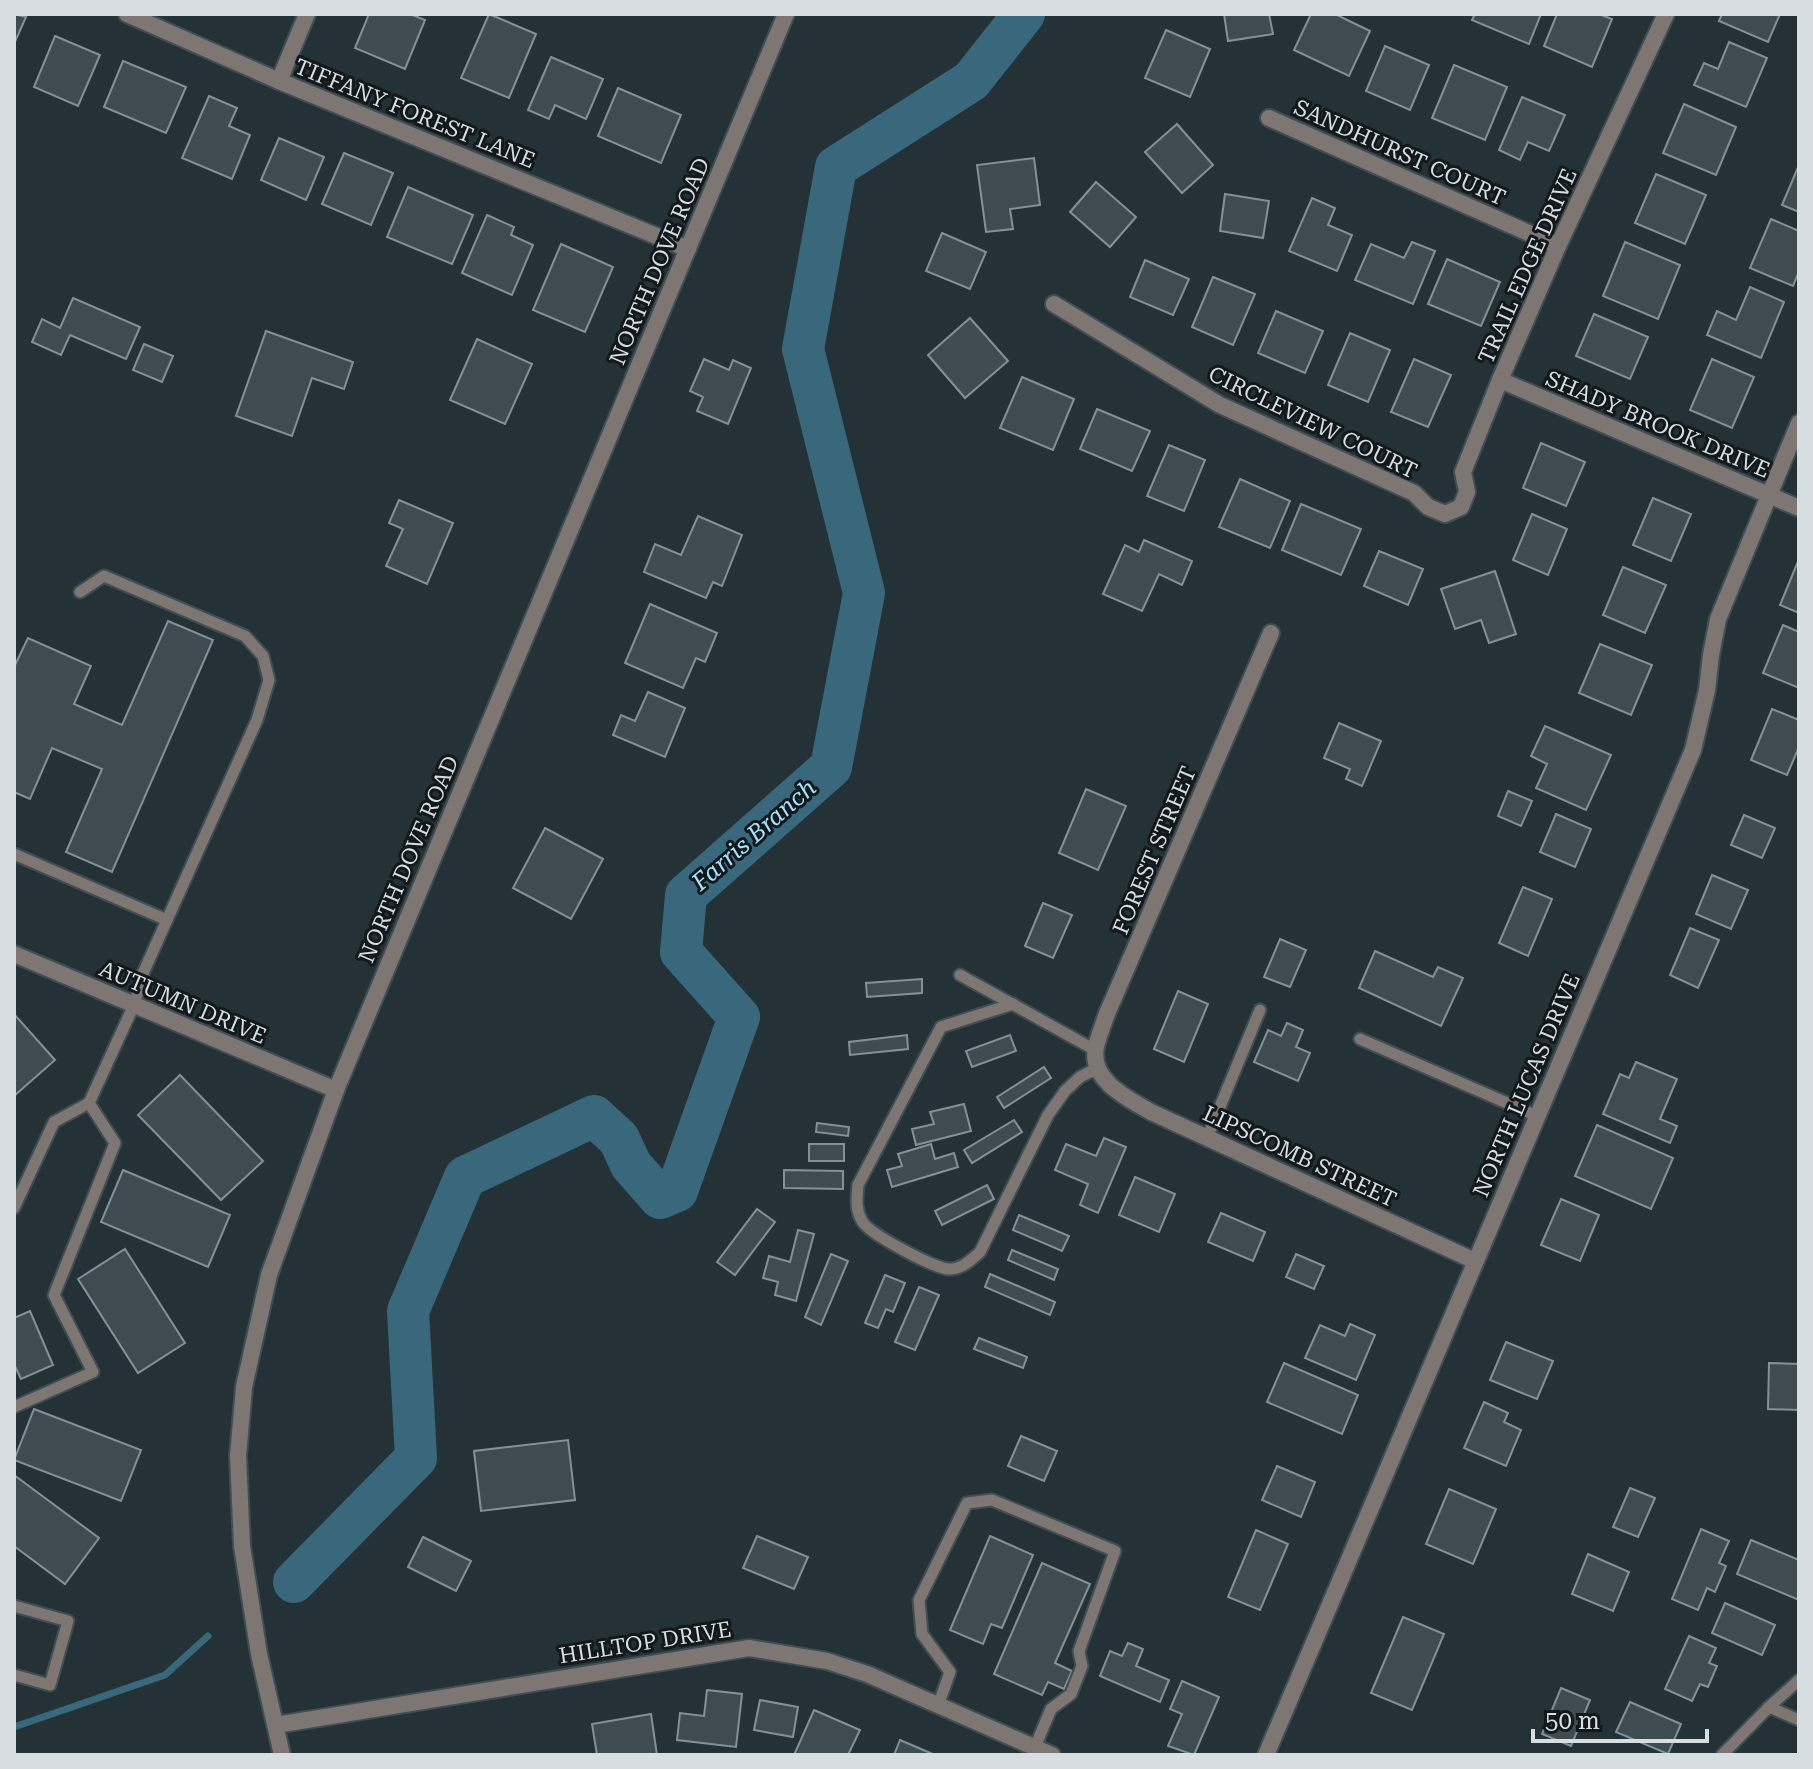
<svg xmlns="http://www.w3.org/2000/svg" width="1813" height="1769" font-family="'Roboto Serif',serif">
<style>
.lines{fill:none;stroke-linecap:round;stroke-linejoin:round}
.stream{stroke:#39687c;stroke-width:7}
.river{stroke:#39687c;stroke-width:42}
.building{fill:#3e4c52;stroke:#829198;stroke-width:2}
.service-casing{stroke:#404d52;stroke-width:15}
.minor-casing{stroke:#404d52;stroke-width:20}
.tertiary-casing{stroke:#404d52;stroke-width:20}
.service{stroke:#7d7673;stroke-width:11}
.minor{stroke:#7d7673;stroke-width:16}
.tertiary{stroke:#7d7673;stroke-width:16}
.labels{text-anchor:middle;stroke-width:6;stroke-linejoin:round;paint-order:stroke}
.street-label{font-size:22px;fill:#d6dee2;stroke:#12181b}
.water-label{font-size:24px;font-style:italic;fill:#a5e2fd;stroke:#12181b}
</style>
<rect width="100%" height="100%" fill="#243137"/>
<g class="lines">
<path class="stream" d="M14 1727 165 1675 208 1636"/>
<path class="river" d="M294 1582 416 1458 408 1311 465 1177 594 1116 619 1139 631 1165 660 1198 677 1191 739 1017 681 952 686 895 831 767 864 593 803 349 836 167 971 81 1024 14"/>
</g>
<g class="building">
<path d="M14 14 26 17 14 44Z"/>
<path d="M369 14H410L425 20 405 69 355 48Z"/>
<path d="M489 14 536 34 509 98 461 78Z"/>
<path d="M1224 14H1269L1273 34 1228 41Z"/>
<path d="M1311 14H1335L1370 31 1349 76 1294 50Z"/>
<path d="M1475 14H1541L1529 44 1472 20Z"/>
<path d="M1557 14H1599L1612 19 1592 67 1544 46Z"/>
<path d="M1722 14H1780L1768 42 1719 21Z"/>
<path d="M1166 30 1210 49 1190 97 1145 78Z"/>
<path d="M55 36 100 55 78 106 34 87Z"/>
<path d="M1729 42 1767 58 1746 107 1694 85 1704 63 1718 69Z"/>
<path d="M1385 46 1429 65 1410 110 1366 91Z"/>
<path d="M551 57 603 79 586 119 555 105 549 119 528 110Z"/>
<path d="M123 61 186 87 166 133 104 107Z"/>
<path d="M1454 65 1507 87 1485 140 1432 118Z"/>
<path d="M618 88 681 115 661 163 598 136Z"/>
<path d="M209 96 237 108 229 126 250 135 232 179 182 158Z"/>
<path d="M1522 97 1565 115 1549 151 1528 142 1520 160 1499 150Z"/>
<path d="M1684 104 1736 127 1716 175 1663 153Z"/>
<path d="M1177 124 1213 165 1182 193 1145 152Z"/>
<path d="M279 138 324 157 306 200 261 180Z"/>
<path d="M344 153 393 173 371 225 322 204Z"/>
<path d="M1034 158 1040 205 1010 209 1013 229 986 232 977 165Z"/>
<path d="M1799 165V212L1782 205Z"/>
<path d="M1656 174 1706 195 1685 244 1635 223Z"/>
<path d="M1096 182 1136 217 1110 247 1070 212Z"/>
<path d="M408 187 473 215 452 264 387 237Z"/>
<path d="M1225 194 1269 201 1263 238 1220 231Z"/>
<path d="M1312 198 1335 208 1328 225 1352 235 1337 271 1289 251Z"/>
<path d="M487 215 514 227 511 235 533 245 512 295 462 273Z"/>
<path d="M1771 219 1799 231V271L1793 286 1750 268Z"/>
<path d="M942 233 986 252 970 289 926 271Z"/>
<path d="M1412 242 1435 251 1413 304 1355 280 1371 244 1404 258Z"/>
<path d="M1625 242 1680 265 1658 319 1603 296Z"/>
<path d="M561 244 613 267 585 332 533 310Z"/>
<path d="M1447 259 1500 282 1481 326 1428 304Z"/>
<path d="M1145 260 1189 279 1173 315 1130 297Z"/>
<path d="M1213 277 1255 294 1233 345 1192 327Z"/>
<path d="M1750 287 1784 302 1761 358 1707 335 1717 311 1736 320Z"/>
<path d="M73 298 140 327 126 359 70 335 61 355 32 342 42 319 60 328Z"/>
<path d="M1276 311 1323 331 1305 373 1258 353Z"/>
<path d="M1594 314 1648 337 1630 379 1576 356Z"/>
<path d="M970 318 1008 361 965 398 928 355Z"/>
<path d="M266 331 353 362 344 389 312 378 292 436 236 416Z"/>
<path d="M1350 333 1390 350 1368 402 1328 385Z"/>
<path d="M477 339 532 364 505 424 450 400Z"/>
<path d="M144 344 173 356 162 382 133 370Z"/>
<path d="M704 359 729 370 733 360 751 368 728 424 697 411 703 397 690 391Z"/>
<path d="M1414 359 1451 375 1428 427 1391 412Z"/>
<path d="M1712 359 1754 377 1732 428 1690 410Z"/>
<path d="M1022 377 1074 399 1053 450 1000 428Z"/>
<path d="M1097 409 1150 431 1132 471 1080 449Z"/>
<path d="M1541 443 1585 462 1566 506 1523 488Z"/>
<path d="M1169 445 1205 460 1184 511 1147 496Z"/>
<path d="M1240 479 1290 501 1270 548 1219 527Z"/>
<path d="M1653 498 1691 514 1671 561 1633 545Z"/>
<path d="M399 500 453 523 427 584 386 566 403 529 389 523Z"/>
<path d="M1301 504 1361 529 1341 575 1282 550Z"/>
<path d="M1532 514 1567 529 1548 575 1513 560Z"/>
<path d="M698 516 742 535 722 586 713 582 706 598 644 572 655 544 681 555Z"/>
<path d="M1144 540 1192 561 1182 585 1159 574 1142 611 1103 594 1125 545 1139 552Z"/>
<path d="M1379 551 1423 569 1408 605 1364 586Z"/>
<path d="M1799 559V613L1780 605Z"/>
<path d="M1623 567 1666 585 1645 633 1603 615Z"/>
<path d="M1495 571 1516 634 1489 643 1481 620 1455 629 1441 589Z"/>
<path d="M650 604 717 633 705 662 696 658 683 688 625 663Z"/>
<path d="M168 621 213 640 112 872 66 852 102 769 52 748 30 799 14 792V667L28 638 91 666 74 704 122 725Z"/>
<path d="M1783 625 1799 632V688L1763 673Z"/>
<path d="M1600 644 1652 665 1631 715 1579 693Z"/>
<path d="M648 692 685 708 665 757 613 735 621 715 635 721Z"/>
<path d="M1772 709 1799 720V747L1787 775 1751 760Z"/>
<path d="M1339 723 1381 741 1362 786 1346 779 1350 769 1324 758Z"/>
<path d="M1545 726 1611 755 1586 810 1536 788 1547 764 1531 756Z"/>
<path d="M1086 789 1126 806 1098 870 1059 853Z"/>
<path d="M1508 791 1532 801 1521 826 1498 816Z"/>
<path d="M1556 814 1591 829 1575 867 1540 852Z"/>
<path d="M1744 815 1775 828 1762 858 1731 845Z"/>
<path d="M545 828 603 859 571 919 513 888Z"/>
<path d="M1712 875 1748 890 1731 929 1696 914Z"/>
<path d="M1523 887 1552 899 1528 956 1499 943Z"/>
<path d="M1043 903 1072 915 1053 958 1025 946Z"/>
<path d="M1690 928 1719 940 1698 988 1670 975Z"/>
<path d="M1280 939 1306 950 1290 987 1264 977Z"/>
<path d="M1375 951 1433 977 1438 967 1463 978 1441 1026 1359 988Z"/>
<path d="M922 979V993L867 997 866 983Z"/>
<path d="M1178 991 1208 1004 1184 1062 1154 1049Z"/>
<path d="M14 1014 55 1060 14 1096Z"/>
<path d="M1287 1023 1303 1030 1296 1047 1310 1053 1298 1081 1254 1062 1268 1030 1281 1036Z"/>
<path d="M907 1035 908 1049 850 1055 849 1042Z"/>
<path d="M1010 1035 1016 1051 972 1067 966 1051Z"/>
<path d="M1636 1062 1677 1079 1660 1119 1677 1126 1670 1143 1603 1114 1620 1074 1629 1078Z"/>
<path d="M1044 1067 1051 1078 1004 1108 997 1097Z"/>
<path d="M180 1075 263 1161 221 1200 138 1115Z"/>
<path d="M964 1104 971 1131 916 1145 912 1129 934 1124 930 1112Z"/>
<path d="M1014 1120 1022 1132 972 1163 964 1150Z"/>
<path d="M817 1123 849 1127 848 1136 816 1132Z"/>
<path d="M1597 1125 1673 1158 1651 1209 1575 1176Z"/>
<path d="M1104 1138 1126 1147 1098 1213 1080 1205 1088 1184 1055 1170 1066 1144 1096 1156Z"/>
<rect x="809" y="1144" width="35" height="17"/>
<path d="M931 1144 935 1159 954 1153 958 1167 892 1187 887 1170 902 1166 898 1154Z"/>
<path d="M123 1170 230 1215 208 1267 101 1222Z"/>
<path d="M784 1170 843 1171V1189L784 1188Z"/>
<path d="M1135 1177 1175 1194 1159 1232 1119 1215Z"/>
<path d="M987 1185 994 1199 942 1225 935 1211Z"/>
<path d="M1561 1199 1599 1215 1580 1261 1541 1245Z"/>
<path d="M757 1209 775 1222 735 1275 717 1262Z"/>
<path d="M1221 1213 1265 1232 1253 1261 1208 1242Z"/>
<path d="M1019 1215 1069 1236 1062 1251 1013 1230Z"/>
<path d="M798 1230 814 1234 796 1301 775 1295 778 1282 763 1278 769 1256 790 1262Z"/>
<path d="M125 1249 185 1343 138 1373 78 1279Z"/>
<path d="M1012 1250 1058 1269 1054 1280 1008 1260Z"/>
<path d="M831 1254 848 1261 821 1325 805 1317Z"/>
<path d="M1296 1254 1324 1266 1314 1289 1286 1277Z"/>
<path d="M990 1274 1055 1302 1050 1315 985 1287Z"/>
<path d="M885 1275 905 1283 893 1312 886 1309 878 1328 865 1323Z"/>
<path d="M919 1287 939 1295 915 1350 895 1342Z"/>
<path d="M30 1311 53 1365 21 1379 14 1364V1318Z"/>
<path d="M1350 1324 1375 1335 1356 1380 1305 1358 1320 1325 1345 1336Z"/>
<path d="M979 1338 1027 1357 1023 1368 974 1349Z"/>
<path d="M1506 1342 1553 1361 1537 1399 1490 1380Z"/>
<path d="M1284 1363 1358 1395 1342 1434 1267 1402Z"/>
<path d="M1769 1363 1799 1364V1410L1768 1409Z"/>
<path d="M1484 1402 1508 1413 1504 1422 1521 1430 1506 1466 1464 1448Z"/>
<path d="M34 1409 141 1450 121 1501 14 1460Z"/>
<path d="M1021 1436 1057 1451 1044 1481 1008 1466Z"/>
<path d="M568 1440 575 1500 481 1511 474 1451Z"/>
<path d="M1277 1466 1315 1482 1301 1517 1262 1500Z"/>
<path d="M14 1475 99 1538 65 1584 14 1546Z"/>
<path d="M1630 1488 1655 1498 1638 1537 1613 1527Z"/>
<path d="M1449 1489 1496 1509 1473 1564 1426 1544Z"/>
<path d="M1701 1529 1729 1541 1719 1563 1726 1566 1715 1592 1707 1588 1698 1610 1672 1599Z"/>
<path d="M1256 1530 1288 1544 1260 1610 1228 1597Z"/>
<path d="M757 1536 808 1557 794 1589 743 1568Z"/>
<path d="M990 1536 1033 1555 1002 1628 991 1624 983 1644 950 1630Z"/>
<path d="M423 1537 471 1561 456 1591 408 1567Z"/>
<path d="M1751 1540 1799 1560V1600L1737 1574Z"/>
<path d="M1588 1554 1629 1572 1613 1611 1572 1594Z"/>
<path d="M1042 1563 1090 1584 1055 1663 1072 1671 1064 1689 1048 1682 1042 1695 994 1674Z"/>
<path d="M1725 1603 1775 1625 1762 1655 1712 1633Z"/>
<path d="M1403 1617 1444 1634 1412 1710 1371 1693Z"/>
<path d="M1689 1636 1716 1648 1709 1663 1717 1666 1708 1687 1700 1684 1692 1701 1665 1689Z"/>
<path d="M1128 1643 1143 1649 1136 1666 1169 1680 1160 1702 1100 1676 1110 1651 1122 1656Z"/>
<path d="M1182 1681 1219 1697 1194 1755 1168 1746 1182 1714 1170 1709Z"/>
<path d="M1561 1688 1590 1700 1571 1746 1542 1734Z"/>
<path d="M707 1690 742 1694 736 1747 677 1740 680 1713 704 1716Z"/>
<path d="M760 1700 798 1707 793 1737 754 1730Z"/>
<path d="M1630 1702 1681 1724 1668 1754 1616 1732Z"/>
<path d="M814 1710 860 1730 848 1755H794Z"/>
<path d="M651 1714 657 1755H597L592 1724Z"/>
<path d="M900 1740 935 1755H894Z"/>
</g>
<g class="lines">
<g class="service-casing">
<g id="service">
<path d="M14 854 167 920"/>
<path d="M960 975 1095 1050"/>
<path d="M1013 1004 941 1027 858 1185C857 1198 855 1209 862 1221 869 1234 932 1267 948 1269 961 1270 971 1260 980 1252L1048 1115 1065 1091 1080 1077 1096 1069"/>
<path d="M1360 1039 1537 1116"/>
<path d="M1207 1138 1260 1010"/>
<path d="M14 1208 54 1122 89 1103 134 1005 144 971 257 720 269 680 263 656 245 636 104 576 80 592"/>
<path d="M14 1407 93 1372 54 1295 115 1143 89 1103"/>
<path d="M14 1606 68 1621 50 1685 14 1675"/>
<path d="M938 1706 950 1672 922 1634 919 1600 967 1503 992 1500 1115 1551 1079 1651 1082 1666 1071 1694 1051 1709 1035 1747"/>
<path d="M1769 1707 1799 1680"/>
<path d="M1722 1755 1769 1707 1799 1720"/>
</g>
</g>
<g class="minor-casing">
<g id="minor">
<path d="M127 14 279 81 688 249"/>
<path d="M279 81 307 14"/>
<path d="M1269 118 1558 246"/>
<path d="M1054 304 1220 405 1414 493 1428 507 1445 514 1461 507 1467 492 1463 472 1500 380 1558 246 1666 14"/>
<path d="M1500 380 1799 508"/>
<path d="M1271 633 1106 1016C1103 1026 1098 1037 1096 1047 1089 1080 1127 1098 1151 1112L1475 1261"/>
<path d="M14 954 336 1090"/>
<path d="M276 1725 749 1648 827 1661 867 1674 1052 1755"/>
<path d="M1266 1755 1693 750 1707 690 1711 655 1718 619 1799 423"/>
</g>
</g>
<g class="tertiary-casing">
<path id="tertiary" d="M282 1755 259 1654 242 1546 238 1456 244 1387 269 1275 336 1090 786 14"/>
</g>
<use href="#service" class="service"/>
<use href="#minor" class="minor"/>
<use href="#tertiary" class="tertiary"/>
</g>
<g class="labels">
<g class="street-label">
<text transform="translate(415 113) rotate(22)" y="8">TIFFANY FOREST LANE</text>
<text transform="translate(1400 152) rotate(24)" y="8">SANDHURST COURT</text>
<text transform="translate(659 261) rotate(-67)" y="8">NORTH DOVE ROAD</text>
<text transform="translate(1527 266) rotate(-66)" y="8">TRAIL EDGE DRIVE</text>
<text transform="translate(1313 422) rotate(26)" y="8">CIRCLEVIEW COURT</text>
<text transform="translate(1658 424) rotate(23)" y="8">SHADY BROOK DRIVE</text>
<text transform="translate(1154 850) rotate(-67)" y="8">FOREST STREET</text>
<text transform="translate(408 859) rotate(-67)" y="8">NORTH DOVE ROAD</text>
<text transform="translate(183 1002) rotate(23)" y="8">AUTUMN DRIVE</text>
<text transform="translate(1526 1085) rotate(-67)" y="8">NORTH LUCAS DRIVE</text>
<text transform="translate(1300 1156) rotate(25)" y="8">LIPSCOMB STREET</text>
<text transform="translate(645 1642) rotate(-9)" y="8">HILLTOP DRIVE</text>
</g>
<g class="water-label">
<text transform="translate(754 835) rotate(-41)" y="8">Farris Branch</text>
</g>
</g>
<rect width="1813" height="1769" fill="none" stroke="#d6dee2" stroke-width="32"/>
<path d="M1533 1729v12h174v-12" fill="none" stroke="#d6dee2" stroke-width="4"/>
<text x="1545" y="1729" font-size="24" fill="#d6dee2" stroke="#12181b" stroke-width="6" paint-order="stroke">50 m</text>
</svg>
